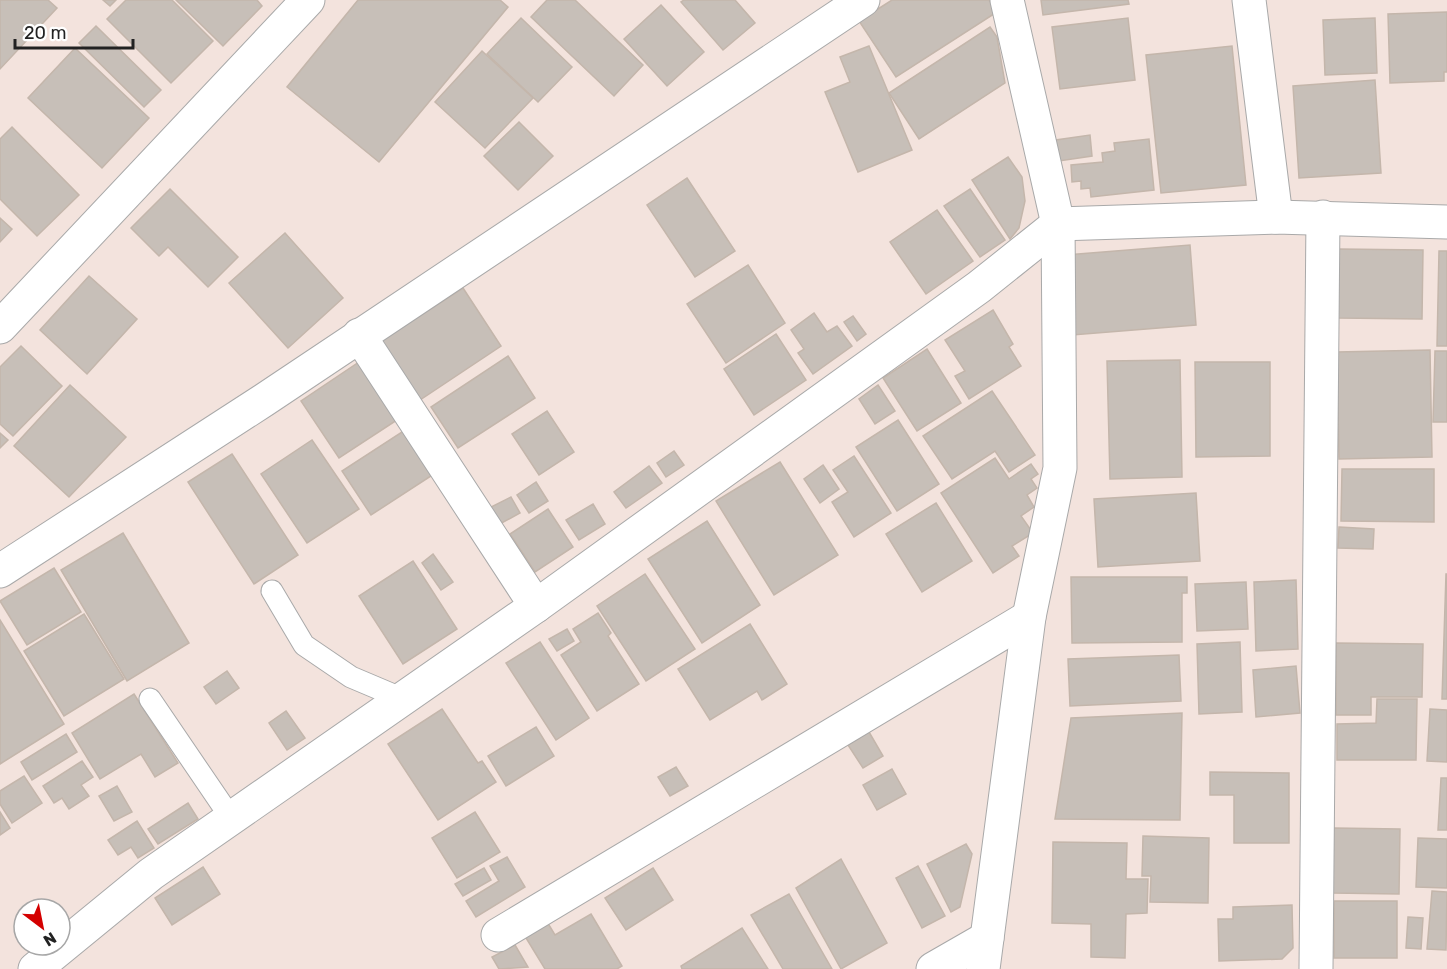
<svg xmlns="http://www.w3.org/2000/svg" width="1447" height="969" font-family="Rubik,sans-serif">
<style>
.military{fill:#f3e3dd;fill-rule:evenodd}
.building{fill:#c7bfb8;stroke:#c4b6ab;stroke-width:1.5}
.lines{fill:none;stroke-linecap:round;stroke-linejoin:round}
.service-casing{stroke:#a9a9a9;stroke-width:23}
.minor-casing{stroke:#a9a9a9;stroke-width:35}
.service{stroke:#fff;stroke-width:21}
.minor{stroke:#fff;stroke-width:33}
</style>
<rect width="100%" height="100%" fill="#f2efe9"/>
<path class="military" d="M0 0H1447V969H0ZM24 909H60V945H24Z"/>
<g class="building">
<path d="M0 0H48L57 8 0 69Z"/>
<path d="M103 0H116L110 6Z"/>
<path d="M126 0H172L213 41 171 83 107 19Z"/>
<path d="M176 0H257L262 6 223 46Z"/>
<path d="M358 0H500L508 7 379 162 287 87Z"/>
<path d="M547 0H575L643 65 614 96 531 17Z"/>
<path d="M684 0H735L755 23 723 50 681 2Z"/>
<path d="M892 0H989L997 12 896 77 859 21Z"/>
<path d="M1041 0H1128L1129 4 1043 15Z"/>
<path d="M661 5 704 52 667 86 624 39Z"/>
<path d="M1447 12V72H1444V81L1390 83 1388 14Z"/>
<path d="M521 18 572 67 538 102 487 54Z"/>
<path d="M1128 18 1135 80 1060 89 1052 27Z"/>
<path d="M1375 18 1377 73 1325 75 1323 20Z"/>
<path d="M96 26 161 90 144 107 79 43Z"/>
<path d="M990 27 997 37 1005 83 919 139 889 93Z"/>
<path d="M869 46 912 150 858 172 825 92 850 82 840 57Z"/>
<path d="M1232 46 1246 185 1161 193 1146 55Z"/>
<path d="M75 48 149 118 102 168 28 98Z"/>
<path d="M482 51 533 98 485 148 435 102Z"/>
<path d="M1375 80 1381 173 1299 178 1293 86Z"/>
<path d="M519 122 553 156 518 190 484 156Z"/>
<path d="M12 127 79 195 37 236 0 199V139Z"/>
<path d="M1090 135 1092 156 1059 161 1056 140Z"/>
<path d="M1149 139 1154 190 1091 197 1090 188 1081 189V181L1072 182 1071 165 1103 162 1102 153 1115 151 1114 143Z"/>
<path d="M1008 157 1022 177 1025 201 1019 228 1010 239 972 180Z"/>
<path d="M687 178 735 251 695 277 647 205Z"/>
<path d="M170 189 238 257 208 287 168 247 159 256 131 228Z"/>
<path d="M970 189 1005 240 980 257 944 206Z"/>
<path d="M937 210 973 261 926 294 890 242Z"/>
<path d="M0 218 12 229 0 242Z"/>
<path d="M285 233 343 298 288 348 229 283Z"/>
<path d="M1190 245 1196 325 1072 335 1066 255Z"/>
<path d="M1339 249 1423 250 1422 319 1338 318Z"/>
<path d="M1439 251H1447V346H1437Z"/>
<path d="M748 265 785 323 726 363 687 304Z"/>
<path d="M89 276 137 319 87 374 40 330Z"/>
<path d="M463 288 501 346 420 400 381 341Z"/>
<path d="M993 310 1013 344 1009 347 1021 366 969 399 955 376 965 371 945 340Z"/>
<path d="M814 313 827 332 837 326 852 346 813 374 798 353 804 349 791 330Z"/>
<path d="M853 316 866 334 857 341 844 322Z"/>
<path d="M776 334 806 380 754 415 724 369Z"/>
<path d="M21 346 62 386 13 436 0 424V367Z"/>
<path d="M927 349 961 403 917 431 883 378Z"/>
<path d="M1430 350 1432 457 1339 459 1337 352Z"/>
<path d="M1435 351H1447V422H1433Z"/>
<path d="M508 356 535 398 458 448 431 407Z"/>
<path d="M1180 360 1182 477 1110 479 1107 361Z"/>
<path d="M359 362 397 420 339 458 301 401Z"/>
<path d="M1195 362H1270V456L1196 457Z"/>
<path d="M70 385 126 437 69 497 14 446Z"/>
<path d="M878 385 895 411 875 424 859 399Z"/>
<path d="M992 391 1035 455 1009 472 995 451 952 479 923 436Z"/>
<path d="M547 411 574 452 539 475 512 434Z"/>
<path d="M898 420 939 484 897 511 856 447Z"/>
<path d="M405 430 434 474 371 515 342 471Z"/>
<path d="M0 433 8 440 0 448Z"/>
<path d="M312 440 359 509 307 543 261 474Z"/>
<path d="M674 451 684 465 666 477 657 463Z"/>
<path d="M232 454 298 555 254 584 188 482Z"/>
<path d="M854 456 891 513 854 537 832 502 848 492 833 470Z"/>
<path d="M995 458 1009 479 1031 464 1038 474 1031 479 1037 488 1027 495 1034 507 1021 516 1033 533 1012 546 1019 556 993 573 941 493Z"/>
<path d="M780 462 838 555 774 595 716 501Z"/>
<path d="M823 465 839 489 820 503 804 479Z"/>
<path d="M649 466 662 483 626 508 614 492Z"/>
<path d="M1342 469H1434V522L1341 521Z"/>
<path d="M536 482 548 501 529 513 517 495Z"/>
<path d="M1196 493 1200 561 1098 567 1094 499Z"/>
<path d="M511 497 520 513 498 525 489 508Z"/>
<path d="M936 503 972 561 922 592 886 534Z"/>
<path d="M593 504 605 524 579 540 566 520Z"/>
<path d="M548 509 573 547 535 572 510 534Z"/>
<path d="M707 521 760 605 702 643 648 559Z"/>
<path d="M1339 527 1374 529 1373 549 1338 548Z"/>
<path d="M123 533 189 643 127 681 61 570Z"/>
<path d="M433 554 453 582 441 590 422 563Z"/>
<path d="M413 561 457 629 403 664 359 596Z"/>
<path d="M54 568 81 612 27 645 0 601Z"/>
<path d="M645 574 695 649 646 681 597 606Z"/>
<path d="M1446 574H1447V699H1442Z"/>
<path d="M1071 577H1187V593H1182V642L1072 643Z"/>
<path d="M1296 580 1298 649 1256 651 1254 582Z"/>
<path d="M1246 582 1248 629 1197 631 1195 584Z"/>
<path d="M598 613 611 633 608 636 639 684 597 711 561 655 581 642 573 629Z"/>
<path d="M84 614 124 679 64 716 24 651Z"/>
<path d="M0 620 64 724 0 764Z"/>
<path d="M750 624 787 684 762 700 757 691 710 720 678 669Z"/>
<path d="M567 629 574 641 557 651 549 639Z"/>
<path d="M540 642 589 718 556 740 506 663Z"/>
<path d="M1240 642 1242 712 1199 714 1197 644Z"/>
<path d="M1336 643 1423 644 1422 697H1371V715H1336Z"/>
<path d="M1179 655 1181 701 1070 706 1068 659Z"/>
<path d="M1296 666 1300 713 1256 717 1253 670Z"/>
<path d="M227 671 239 688 216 704 204 687Z"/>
<path d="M134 694 178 763 155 777 141 754 100 779 72 733Z"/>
<path d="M1377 699H1417L1416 760H1337V724L1376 723Z"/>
<path d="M442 709 478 763 482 761 496 782 438 820 388 744Z"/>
<path d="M1430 709 1447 710V762L1427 761Z"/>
<path d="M286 711 305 738 287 750 269 723Z"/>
<path d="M1182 713 1180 820 1055 819 1071 718Z"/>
<path d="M536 727 554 756 506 786 488 756Z"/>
<path d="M869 732 883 756 863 768 848 745Z"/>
<path d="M66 734 77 752 32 780 21 762Z"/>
<path d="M82 761 93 777 81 785 89 796 69 809 62 798 54 803 43 786Z"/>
<path d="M676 767 688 786 670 796 658 777Z"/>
<path d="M892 769 906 794 877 810 863 785Z"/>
<path d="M1210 772 1289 773V843H1234V795H1210Z"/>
<path d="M24 776 42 803 12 823 0 804V791Z"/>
<path d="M1441 778H1447V830H1438Z"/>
<path d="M117 786 132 812 114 821 99 796Z"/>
<path d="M188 803 198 819 158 844 148 829Z"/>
<path d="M0 812 10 828 0 835Z"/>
<path d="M475 812 500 852 457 878 432 838Z"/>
<path d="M137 821 154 848 138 858 131 847 118 855 108 840Z"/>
<path d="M1334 828 1400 829 1399 894 1332 893Z"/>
<path d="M1143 836 1209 838 1208 903 1150 902 1151 876H1142Z"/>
<path d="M1418 838 1447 839V888L1416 887Z"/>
<path d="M1053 842 1127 843 1126 879H1148L1147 913 1126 914 1125 958 1091 957V924L1052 923Z"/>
<path d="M966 844 972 854 960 907 951 912 927 864Z"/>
<path d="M507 857 525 887 476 917 466 901 499 881 490 866Z"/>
<path d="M841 859 887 943 841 969 796 888Z"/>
<path d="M918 866 945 916 922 928 896 878Z"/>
<path d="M203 867 220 894 172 925 155 898Z"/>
<path d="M484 868 491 880 463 896 455 884Z"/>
<path d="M653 868 673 900 626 930 605 898Z"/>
<path d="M1432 891 1447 892 1446 950 1427 949Z"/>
<path d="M789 894 832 969H783L751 915Z"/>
<rect x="1334" y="901" width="63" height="57"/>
<path d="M1292 905 1293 948 1282 959 1219 961 1218 919H1233V907Z"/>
<path d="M591 914 622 966 617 969H545L523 933 546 920 555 935Z"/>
<path d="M1408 917 1423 918 1421 949 1406 948Z"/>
<path d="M742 928 768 969H682L681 966Z"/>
<path d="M515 945 528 967 499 969 492 957Z"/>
</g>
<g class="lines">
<g class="service-casing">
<g id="service">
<path d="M272 591 304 645 351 677 403 699"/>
<path d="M150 699 231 818"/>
</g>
</g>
<g class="minor-casing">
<g id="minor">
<path d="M1249 0 1276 217"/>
<path d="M0 327 308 0"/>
<path d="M359 335 536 606"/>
<path d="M0 571 264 400 863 0"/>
<path d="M498 935 1029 617"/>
<path d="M35 969 151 874 536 606 979 287 1058 224 1276 217 1447 222"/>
<path d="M933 969 987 938"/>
<path d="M983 969 1029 617 1060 468 1058 224 1007 0"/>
<path d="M1316 969 1323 217"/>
</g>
</g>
<use href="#service" class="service"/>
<use href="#minor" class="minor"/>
</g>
<g transform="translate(42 927) rotate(148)"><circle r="28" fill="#ffffff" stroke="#a7a7a7" stroke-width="1.5"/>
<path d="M0-4.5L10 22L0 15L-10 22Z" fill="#d40000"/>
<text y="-9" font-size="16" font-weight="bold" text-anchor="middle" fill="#222222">N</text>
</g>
<path d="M15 39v9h118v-9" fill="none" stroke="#222222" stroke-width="3"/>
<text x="24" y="39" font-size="18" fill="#222222" stroke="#ffffff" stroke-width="4.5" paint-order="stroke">20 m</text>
</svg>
